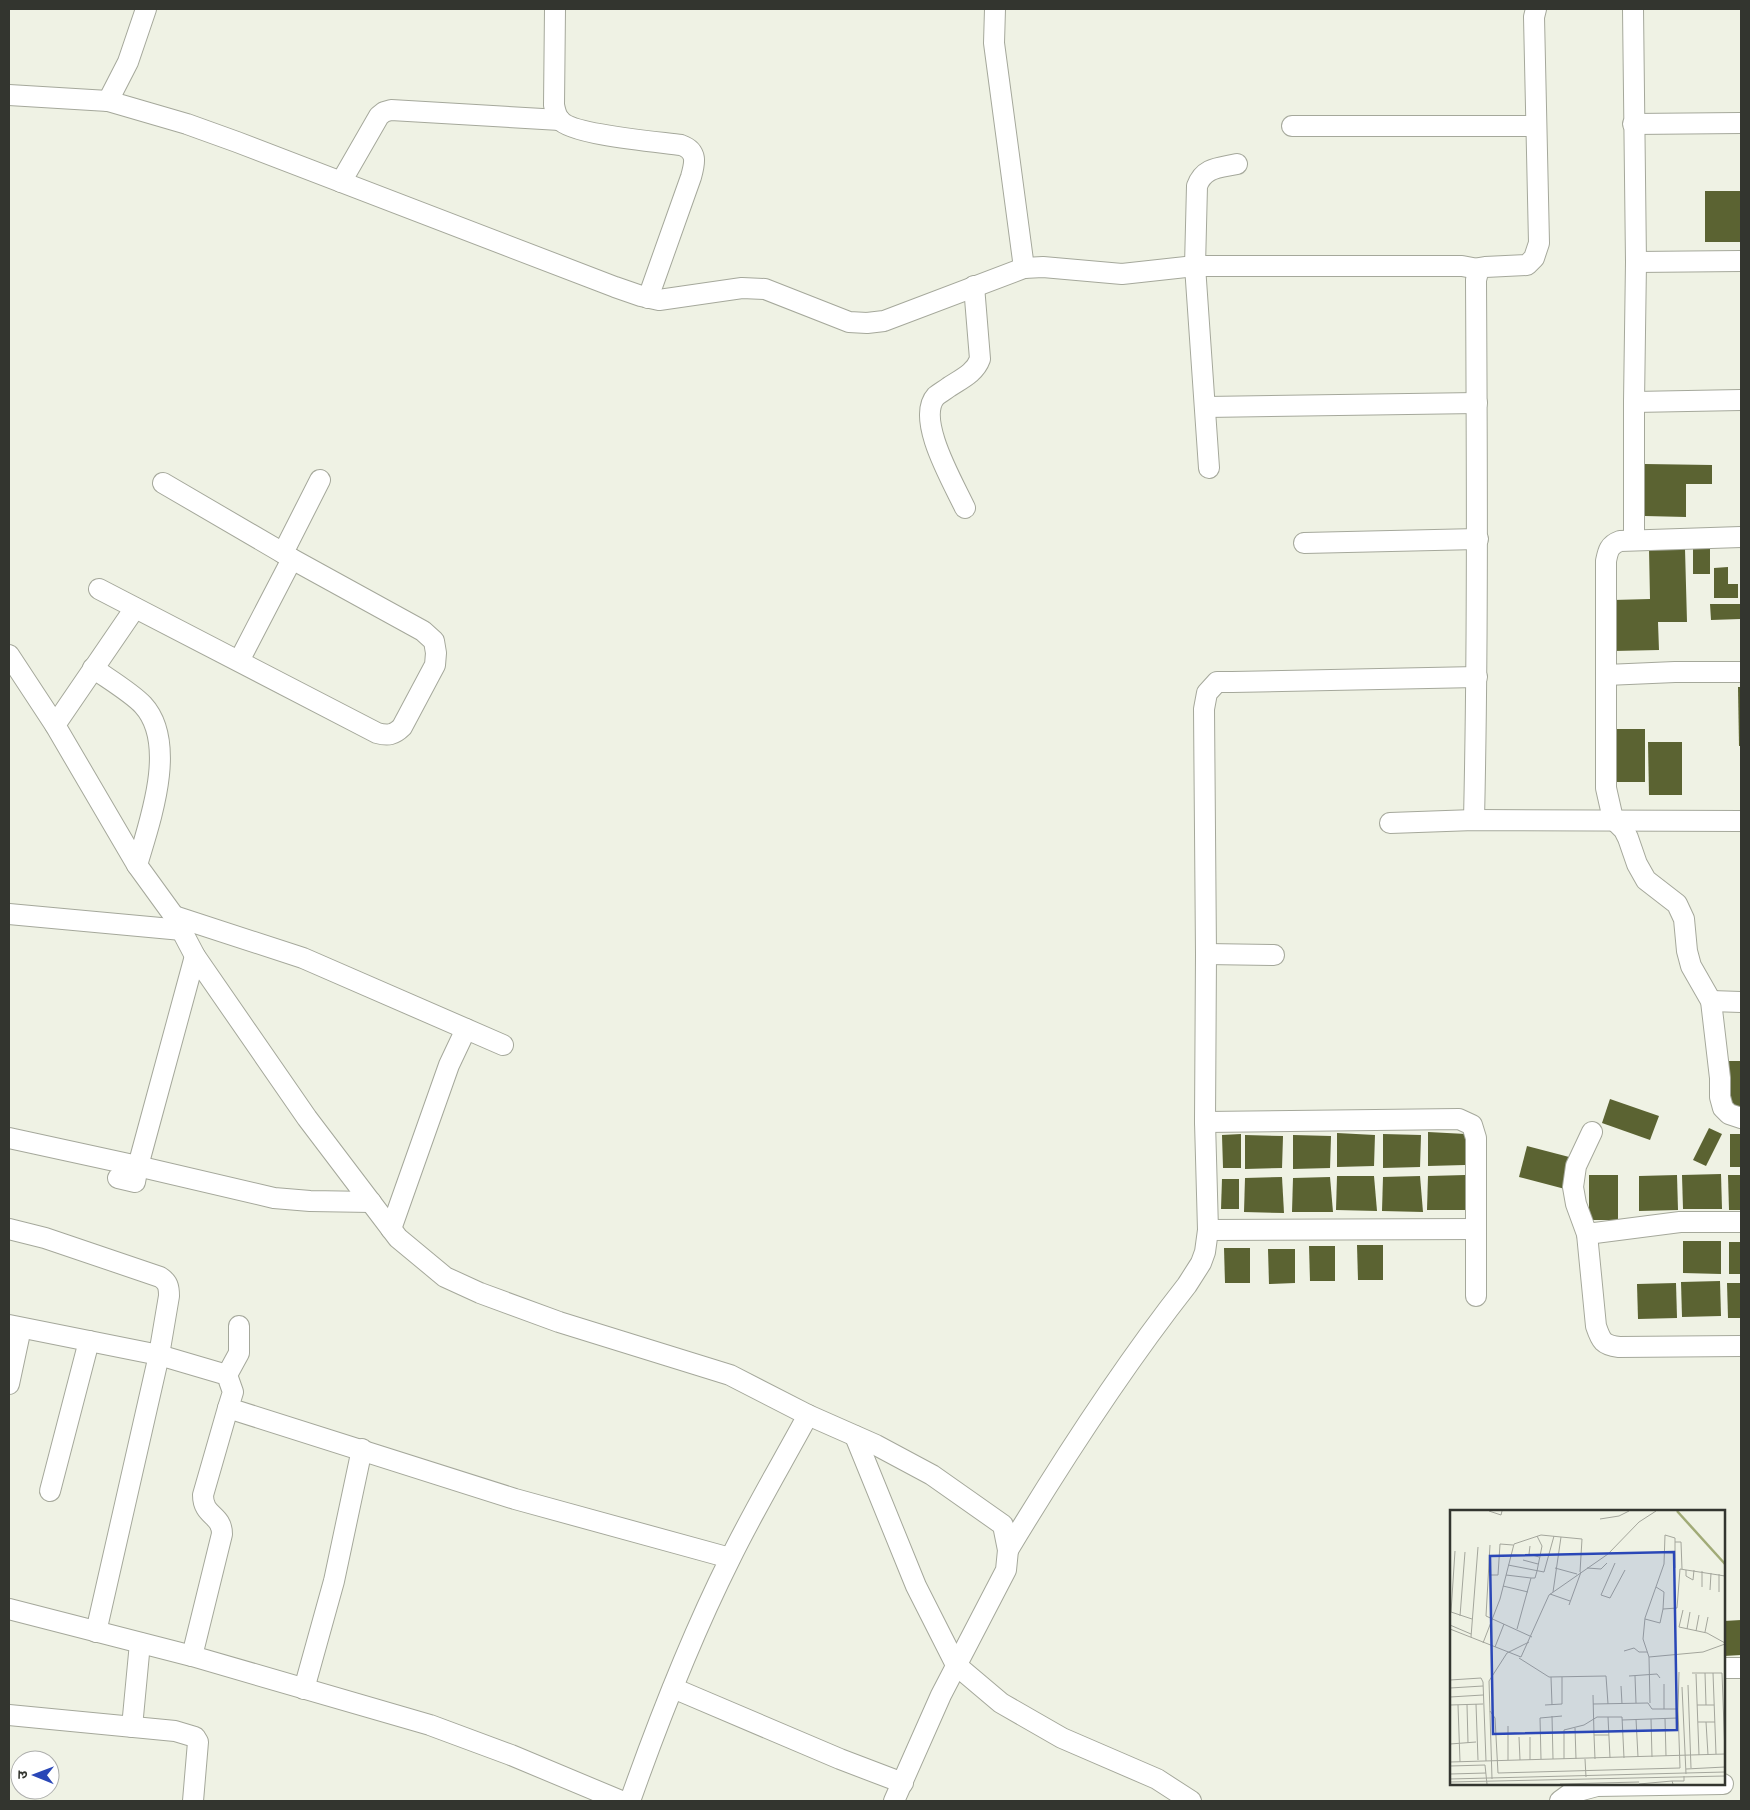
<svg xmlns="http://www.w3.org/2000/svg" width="1750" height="1810" font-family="'DejaVu Sans','Noto Sans Devanagari',sans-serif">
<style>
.building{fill:#5b6332}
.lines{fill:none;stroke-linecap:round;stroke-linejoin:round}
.minor-casing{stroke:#a5a89b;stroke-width:22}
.minor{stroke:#fff;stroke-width:20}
.inset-river{fill:none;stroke:#a1ab77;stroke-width:2.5}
.inset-road{fill:none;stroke:#a4a69c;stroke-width:1}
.view{fill:#2a47b7;fill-opacity:0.15;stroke:#2a47b7;stroke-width:2.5}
.inset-edge{fill:none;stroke:#33352f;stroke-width:2.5}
</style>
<rect width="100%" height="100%" fill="#eff2e4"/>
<g class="building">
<rect x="1705" y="191" width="35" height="51"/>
<path d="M1645 464 1712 465V484H1686V517L1645 516Z"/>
<rect x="1693" y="545" width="17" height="29"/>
<path d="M1649 549H1685L1687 622H1658L1659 650 1613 651V600L1650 599Z"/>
<path d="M1728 567V584H1738V598H1714V568Z"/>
<path d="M1710 604H1741V619L1711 620Z"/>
<path d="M1738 687H1741V746H1739Z"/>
<rect x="1611" y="729" width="34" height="53"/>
<path d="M1648 742H1682V795H1649Z"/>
<rect x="1727" y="1061" width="14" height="45"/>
<path d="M1610 1099 1659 1116 1650 1140 1602 1123Z"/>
<path d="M1709 1128 1722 1134 1706 1166 1693 1160Z"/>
<path d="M1428 1132 1466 1134 1465 1165 1428 1166Z"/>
<path d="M1337 1133 1375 1135 1374 1166 1337 1167Z"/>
<path d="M1241 1134V1168H1223L1222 1135Z"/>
<path d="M1383 1134 1421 1135 1420 1167 1383 1168Z"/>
<rect x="1730" y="1134" width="11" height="33"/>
<path d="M1245 1135 1283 1136 1282 1168 1245 1169Z"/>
<path d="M1293 1135 1331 1136 1330 1168 1293 1169Z"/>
<path d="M1527 1146 1573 1158 1565 1189 1519 1177Z"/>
<path d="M1721 1174 1722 1209H1683L1682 1175Z"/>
<path d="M1465 1175 1468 1210H1427L1428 1176Z"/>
<rect x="1589" y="1175" width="29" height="45"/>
<path d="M1677 1175 1678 1210 1639 1211V1176Z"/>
<path d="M1728 1175H1741V1210H1729Z"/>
<path d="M1337 1176H1374L1377 1211 1336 1210Z"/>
<path d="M1420 1176 1423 1212 1382 1211 1383 1177Z"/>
<path d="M1282 1177 1284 1213 1244 1212 1245 1178Z"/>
<path d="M1330 1177 1333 1212H1292L1293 1178Z"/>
<path d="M1222 1179H1239V1209H1221Z"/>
<path d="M1683 1241H1721V1274L1683 1273Z"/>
<rect x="1729" y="1242" width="12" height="32"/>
<path d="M1357 1245H1383V1280H1358Z"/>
<path d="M1309 1246H1335V1281H1310Z"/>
<path d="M1224 1248H1250V1283H1225Z"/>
<path d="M1268 1249H1295V1283L1269 1284Z"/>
<path d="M1720 1281 1721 1316 1682 1317 1681 1282Z"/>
<path d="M1676 1283 1677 1318 1638 1319 1637 1284Z"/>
<path d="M1727 1283H1741V1318H1728Z"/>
<path d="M1741 1620V1655L1724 1656V1621Z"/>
</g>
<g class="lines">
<g class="minor-casing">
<g id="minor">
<path d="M555 9 554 105C555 110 557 117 560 120 572 135 660 142 681 145 698 151 695 163 691 177L648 298"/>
<path d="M995 9 994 43 1024 268"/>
<path d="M1633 9 1636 262 1634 402V540"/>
<path d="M9 95 108 101 187 124 237 142 615 287 641 296 659 300 742 288 765 289 849 322 867 323 884 321 1024 268 1043 267 1122 274 1195 266H1462L1478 269"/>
<path d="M108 101 128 62 146 9"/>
<path d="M1633 124 1741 123"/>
<path d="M1292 126H1536"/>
<path d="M341 182 379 116 384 112 391 110 560 120"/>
<path d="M1636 262 1741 261"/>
<path d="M1634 402 1741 400"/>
<path d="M1206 407 1477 403"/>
<path d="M1209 468 1195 266 1197 186C1204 167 1219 168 1237 164"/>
<path d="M965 508C954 484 915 419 936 396 940 393 945 390 949 387 961 379 975 373 980 359L974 286"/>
<path d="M1741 537 1620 541C1609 545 1608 551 1606 561V788L1613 819 1624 830 1628 838 1637 864 1646 880 1677 904 1684 919 1687 951 1691 966 1711 1001 1720 1078V1097L1723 1108 1729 1114 1741 1118"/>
<path d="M1304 543 1478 539"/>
<path d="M283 553 320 480"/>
<path d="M99 589 377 733C388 736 394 735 402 727L435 665 436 653 434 641 423 631 292 559 283 553 163 483"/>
<path d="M9 655 55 725 137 865 174 916 195 956 307 1118 398 1238 445 1277 480 1293 559 1322 730 1375 808 1415 876 1445 932 1475 1003 1525 1008 1550 1006 1570 941 1695 894 1801"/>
<path d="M239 661 292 559"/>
<path d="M93 668C107 678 132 693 143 705 178 743 150 821 137 865"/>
<path d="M1606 675 1675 672H1741"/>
<path d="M55 725 135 608"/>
<path d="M1474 820C1478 640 1477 460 1476 280L1479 268 1485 267 1527 265 1534 258 1539 243 1534 17 1536 9"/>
<path d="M1390 823 1474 820 1741 821"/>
<path d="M9 914 182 930"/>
<path d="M174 916 303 958 503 1045"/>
<path d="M1206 954 1274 955"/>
<path d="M1711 1001 1741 1002"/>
<path d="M1205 1122 1459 1119 1472 1125 1476 1138V1296"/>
<path d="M1592 1132 1576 1166 1573 1187 1576 1204 1587 1234 1596 1326C1601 1341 1603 1345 1619 1347L1741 1346"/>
<path d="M9 1138 133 1165 274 1198 310 1201 371 1202"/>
<path d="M118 1178 135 1182 138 1166 195 956"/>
<path d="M9 1229 45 1238 160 1277C168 1282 169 1287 169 1296L159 1355 96 1632"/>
<path d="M391 1229 449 1065 466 1029"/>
<path d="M1208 1230 1476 1229"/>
<path d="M1587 1234 1680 1222H1741"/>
<path d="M9 1325 159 1355 227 1375 233 1392 228 1408 515 1499 730 1558"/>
<path d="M227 1375 239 1353V1326"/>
<path d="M9 1384 21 1328"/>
<path d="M855 1436 916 1586 956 1665 1001 1703 1062 1738 1157 1779 1191 1801"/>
<path d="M50 1491 89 1341"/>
<path d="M1008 1550C1063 1459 1121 1369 1187 1285L1201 1263 1205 1252 1208 1230 1205 1122 1206 954 1204 709 1207 693 1217 682H1232L1477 677"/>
<path d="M9 1609 192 1656 430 1725 511 1755 621 1801"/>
<path d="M192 1656 222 1534C222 1514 203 1517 203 1495L228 1408"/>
<path d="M1724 1668H1741"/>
<path d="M673 1688 840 1759 903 1783"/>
<path d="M304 1689 334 1581 362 1449"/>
<path d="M9 1715 175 1731 195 1737 198 1742 193 1801"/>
<path d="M132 1727 140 1643"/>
<path d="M630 1801C659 1719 691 1637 730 1559 754 1510 782 1463 808 1415"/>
<path d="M1560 1801 1571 1793 1597 1786 1723 1784"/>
</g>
</g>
<use href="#minor" class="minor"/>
</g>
<g transform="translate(1450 1510)">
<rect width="275" height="275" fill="#eff2e4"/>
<path class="inset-river" d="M227 1 275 54"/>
<path class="inset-road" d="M39 1 51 5 52 1M150 9 169 6 179 1M111 27 132 29 130 62M225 32H231L232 59M40 35 36 106 82 127M80 36 79 44 89 47M5 41 1 102 22 109M73 50 88 54M165 53 151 85 160 88 175 60M58 55 94 62 104 26M105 58 127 64M137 58 151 59 157 53M230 59 275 66M236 60V66L243 70 244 60M39 65H48L50 34 63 35M56 65 81 68M53 76 78 82M206 77 214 82 213 99M252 77V61M260 80 261 63M269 82V64M100 84 120 91M119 95 131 62M233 100 229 117 257 123 275 133M10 106 15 42M195 109 210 113 213 99 227 98 230 59M0 115 21 124M0 119 71 147 99 85 158 44 189 12 206 1M67 119 81 68H85L87 61 92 36 87 26M237 119 240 102M246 121 249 105M255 122 258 107M21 127 28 37M33 133 50 89 64 34 91 25 111 27 103 82M45 137 54 114M174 141 184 138 189 142H197M199 147 253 142 275 134M69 148 99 167 156 166 158 194M242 163H272L275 244M255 163 256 195M263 163 266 244M246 164 249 245M179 166 207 164 210 168M185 166 186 193M101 167 102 195M0 170 31 168 33 172M33 172 36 251M214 174V199M238 175 241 258M171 176 172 194M232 177 236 264M0 178 33 176M143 185 144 225M0 187 33 185M200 193 199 147 193 129 195 108 214 54 215 25 225 28V58M26 194 28 250M0 195 33 194M8 195 10 252M17 195 18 233M95 195 112 194V167M247 195H264M228 199 229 162M40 201 45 208 48 263 230 258 228 199H202L198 193 143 194M102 206 103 249M158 207 160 248M186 209 188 247M201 209 202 247M215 209 216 246M172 210 228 208M248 212H265M256 212 258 245M58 216V250M125 218 126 249M69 227 70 250M80 227V250M0 234 26 232M91 249 90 208 112 206M114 249V220L134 215 147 207H172L174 248M135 249 136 267M145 249 144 225H159M0 252 275 244M0 256 35 255 37 274M236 259 275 257M0 264 36 263M0 269 275 262M42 269 39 171 57 143 79 132M0 272 275 266M110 274 189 272M189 274 222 271M223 274 222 271H234V266"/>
<path class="view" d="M224 42 227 220 43 224 40 46Z"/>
<rect width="275" height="275" class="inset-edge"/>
</g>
<rect width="1750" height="1810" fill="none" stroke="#33352f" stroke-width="20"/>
<g transform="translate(35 1775) rotate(271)"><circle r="24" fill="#ffffff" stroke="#adaeac"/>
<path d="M0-4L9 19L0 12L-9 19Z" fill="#2a47b7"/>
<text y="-8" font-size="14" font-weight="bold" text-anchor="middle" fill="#33352f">उ</text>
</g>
</svg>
